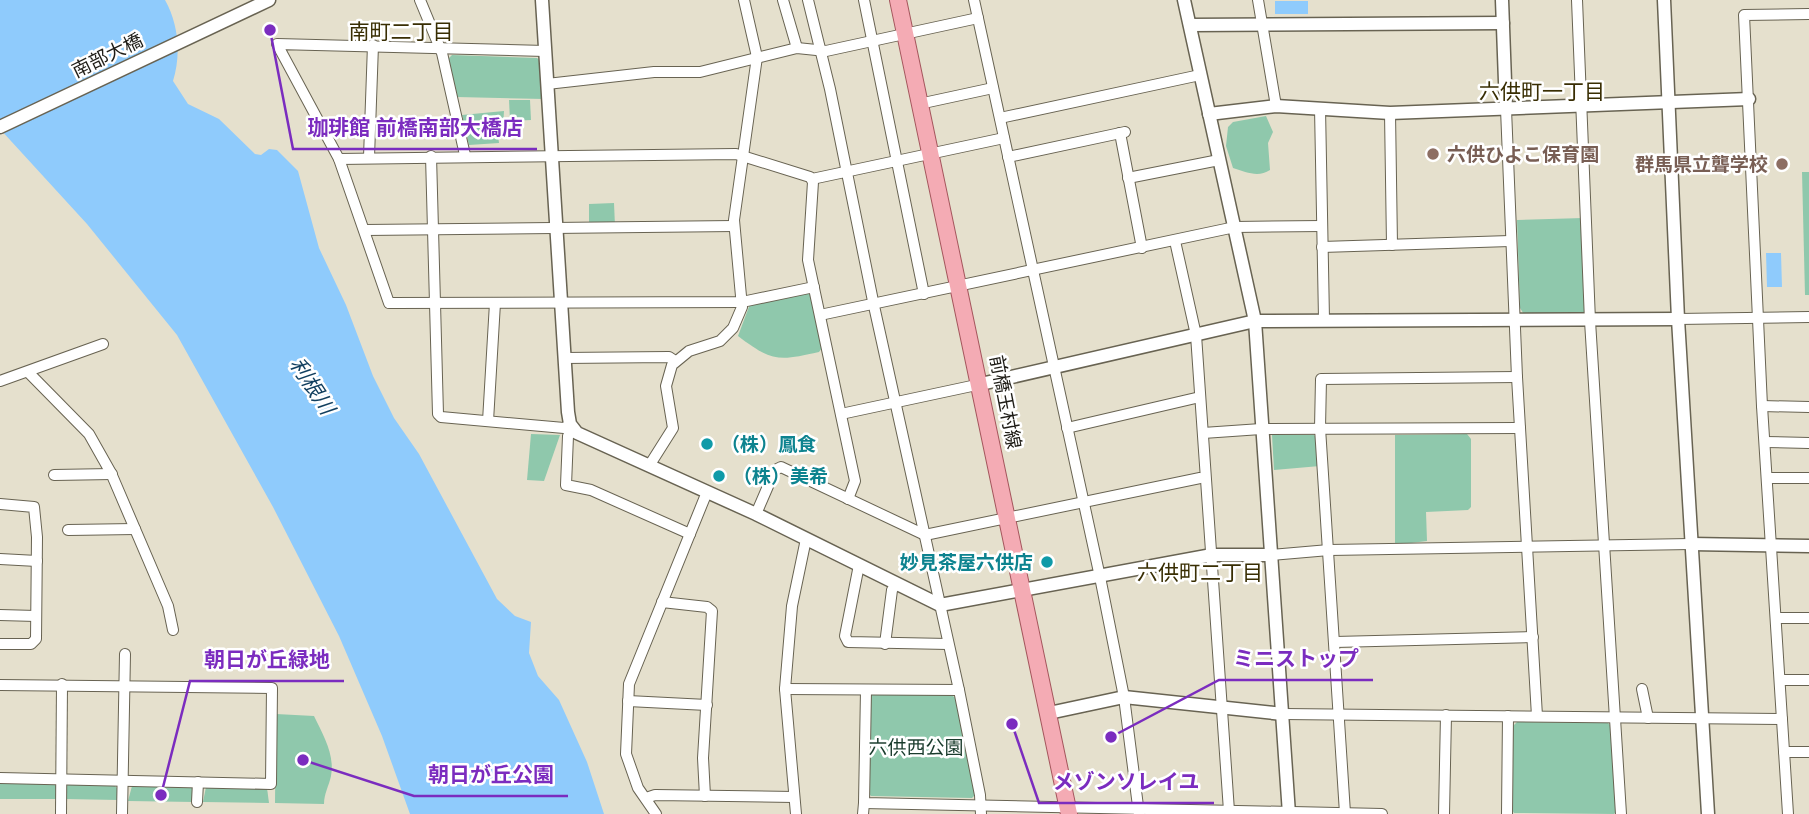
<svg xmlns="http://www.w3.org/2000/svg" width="1809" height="814" font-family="'Space Grotesk','Noto Sans JP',sans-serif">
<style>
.green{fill:#8fc8ac}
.water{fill:#8fcbfc}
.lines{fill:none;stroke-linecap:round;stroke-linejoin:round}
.minor-casing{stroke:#686352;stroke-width:12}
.tertiary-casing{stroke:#686352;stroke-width:15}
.primary-casing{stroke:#a4555c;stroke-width:18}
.minor{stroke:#fff;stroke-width:10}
.tertiary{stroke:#fff;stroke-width:12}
.primary{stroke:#f4abb4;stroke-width:16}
.education-dot{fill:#8d6e63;stroke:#fff;stroke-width:2.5}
.culture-dot{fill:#0f9aa8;stroke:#fff;stroke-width:2.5}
.labels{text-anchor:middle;stroke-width:5;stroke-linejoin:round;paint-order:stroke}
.street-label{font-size:19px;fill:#1e1c16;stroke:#fff}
.education-label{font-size:19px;font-weight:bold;fill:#785e54;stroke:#fff;text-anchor:start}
.culture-label{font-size:19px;font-weight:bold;fill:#0d838f;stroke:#fff;text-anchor:start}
.park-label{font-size:19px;fill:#193b2c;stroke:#fff}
.neighbourhood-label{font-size:21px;fill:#392e03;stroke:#fff}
.water-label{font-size:21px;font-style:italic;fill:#103e5e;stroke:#fff}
.leader{fill:none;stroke:#7b2cbf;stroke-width:2.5}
.callout-dot{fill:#7b2cbf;stroke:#fff;stroke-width:2.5}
.callout-label{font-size:21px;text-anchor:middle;font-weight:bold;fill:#7b2cbf;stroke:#fff;stroke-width:5;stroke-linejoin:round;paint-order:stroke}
</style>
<rect width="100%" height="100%" fill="#e5e0cd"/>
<g class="green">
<path d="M452 55 537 58 541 61 544 99 457 97 448 59Z"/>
<path d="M509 100H530L531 120 510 121Z"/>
<path d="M504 111 503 127 497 128 499 143 469 145 462 115Z"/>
<path d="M1266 116 1273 132 1268 143 1270 170C1258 178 1246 172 1233 168L1226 146 1228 127 1233 122Z"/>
<path d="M1802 172H1809V295H1805Z"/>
<path d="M614 203 615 226H589V204Z"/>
<path d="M1583 218 1588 311 1584 316H1525L1520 308 1517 220Z"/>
<path d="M807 292 811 295 822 348 819 352C779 361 772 362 738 336L750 304Z"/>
<path d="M531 434 560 435 544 481 527 480Z"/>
<path d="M1467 434 1471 439V507L1468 510 1426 512 1427 541 1395 545V435Z"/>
<path d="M1272 435H1314L1317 439 1320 466 1274 470Z"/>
<path d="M874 693 951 695 956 698 976 794 972 798 871 796 867 792 869 697Z"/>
<path d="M276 714 314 716C323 735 335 754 331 776 329 786 324 793 324 804L275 803Z"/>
<path d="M1517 722 1608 723 1612 727 1617 811 1614 814 1514 813 1511 809 1513 726Z"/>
<path d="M0 782 53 783 57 787V799H0Z"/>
<path d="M69 784 114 785 118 789V800L65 799V787Z"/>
<path d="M132 786 191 787 194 789V802L128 801Z"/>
<path d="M206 787 267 788 269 803 203 802Z"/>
</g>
<g class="water">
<path d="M0 0H165C179 25 181 55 173 81L188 104 219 119 255 154 261 155 269 149 277 150 298 171 319 248 346 305 373 376 394 418 419 454 497 599 515 616 531 622 529 653 538 676 559 700 587 762 604 814H410L382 736 339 636 273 507 177 335 87 224 0 129Z"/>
<rect x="1275" y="1" width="33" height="13"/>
<path d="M1766 253H1781L1782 287H1767Z"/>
</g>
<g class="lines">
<g class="minor-casing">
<g id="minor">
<path d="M420 0 442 53 465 155"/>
<path d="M783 0 797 48"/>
<path d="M808 0 830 89 874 306 959 690 980 795 981 814"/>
<path d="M864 0 924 294"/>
<path d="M974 0 1100 577 1124 697 1139 814"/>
<path d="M1258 0 1276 106"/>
<path d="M1577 0 1590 321 1621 814"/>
<path d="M545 51 277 44 339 159 389 303 742 302 814 287"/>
<path d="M547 84 654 72H700L797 48 826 51 978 18"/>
<path d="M919 104 993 88"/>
<path d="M1320 108 1324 319"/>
<path d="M1506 109 1517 377 1537 716"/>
<path d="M1390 113 1392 245"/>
<path d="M1000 118 1200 75"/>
<path d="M1120 133 1142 248"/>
<path d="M431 156 438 414 441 417 564 428 570 425"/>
<path d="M369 157 373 45"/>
<path d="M1008 157 1125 132"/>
<path d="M339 159 736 154 810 177 813 182 808 260 855 481 848 499"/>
<path d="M1128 178 1219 160"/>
<path d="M812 179 1004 138"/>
<path d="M365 230 734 226"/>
<path d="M1175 241 1196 335 1229 811"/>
<path d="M1322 247 1510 241"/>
<path d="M820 315 1235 227 1322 226"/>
<path d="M1678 319 1809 317"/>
<path d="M564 358 669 357 675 361"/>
<path d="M29 373 89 434 111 473 168 606 173 630"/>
<path d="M0 381 103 344"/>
<path d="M1762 406 1809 407"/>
<path d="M841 414 981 384"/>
<path d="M488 421 495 303"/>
<path d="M1067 428 1200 397"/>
<path d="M573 430 568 436 566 485 591 490 690 534"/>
<path d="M1203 433 1261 429 1520 428"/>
<path d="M1765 442 1809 443"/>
<path d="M649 466 673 428 666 386 672 365 689 351 720 341 733 328 742 307 734 220 757 57 744 0"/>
<path d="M54 475 112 474"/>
<path d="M1767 478H1809"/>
<path d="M0 504 34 507 37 537 36 639 31 644H0"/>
<path d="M756 514 775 470 781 467 925 535 1200 478"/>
<path d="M68 530 135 529"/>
<path d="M1271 555 1329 550 1691 544"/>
<path d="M0 559 37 561"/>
<path d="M859 565 845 636 848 642 948 644"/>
<path d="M662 602 707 607 712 611 703 758 705 796"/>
<path d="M0 615 36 616"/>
<path d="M1776 618H1809"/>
<path d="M1335 642 1533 637"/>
<path d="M885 644 892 590 896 584"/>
<path d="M1780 680H1809"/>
<path d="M0 685 272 688 271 784 0 778"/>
<path d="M785 689 959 690"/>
<path d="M1642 689 1648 718"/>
<path d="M866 690 864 803 1382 814"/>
<path d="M628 701 707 705"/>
<path d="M1283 714 1782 719"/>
<path d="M1784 752H1809"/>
<path d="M646 798 655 795 794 797"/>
<path d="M197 802 198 782"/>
<path d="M1345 813 1320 428 1321 379 1517 377"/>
<path d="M61 814 62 684"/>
<path d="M122 814 125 654"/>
<path d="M656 814 638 788 626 754 629 684 707 492"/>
<path d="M796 814 785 689 792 606 806 539"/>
<path d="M863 814 864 803"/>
<path d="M1444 814 1446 715"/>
<path d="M1507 814 1508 716"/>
<path d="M1788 814 1762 406 1744 15 1809 14"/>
</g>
</g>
<g class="tertiary-casing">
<g id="tertiary">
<path d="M542 0 568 412 570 424 577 433 756 514 940 605 1212 555H1271"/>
<path d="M1184 0 1255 321 1289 814"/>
<path d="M1502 0 1506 109"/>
<path d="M1664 0 1678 319 1708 814"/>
<path d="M1190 25 1503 23"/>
<path d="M1209 114 1276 106 1390 113 1749 99"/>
<path d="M0 127 269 0"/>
<path d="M981 384 1255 321 1678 319"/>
<path d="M1691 544 1809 546"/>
<path d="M1049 713 1124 697 1283 714"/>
</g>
</g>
<g class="primary-casing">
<path id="primary" d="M898 0 1069 814"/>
</g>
<use href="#minor" class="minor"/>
<use href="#tertiary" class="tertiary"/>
<use href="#primary" class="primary"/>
</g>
<g class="education-dot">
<circle cx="1433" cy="154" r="7"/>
<circle cx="1782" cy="164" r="7"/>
</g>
<g class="culture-dot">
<circle cx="707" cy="444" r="7"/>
<circle cx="719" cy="476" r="7"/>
<circle cx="1047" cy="562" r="7"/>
</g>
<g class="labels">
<g class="street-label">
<text transform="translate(107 55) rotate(-26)" y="7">南部大橋</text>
<text transform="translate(1006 402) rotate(79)" y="7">前橋玉村線</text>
</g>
<g class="education-label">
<text x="1447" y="161">六供ひよこ保育園</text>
<text x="1768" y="171" text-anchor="end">群馬県立聾学校</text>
</g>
<g class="culture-label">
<text x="721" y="451">（株）鳳食</text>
<text x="733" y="483">（株）美希</text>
<text x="1033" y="569" text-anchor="end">妙見茶屋六供店</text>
</g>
<g class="park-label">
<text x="916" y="754">六供西公園</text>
</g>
<g class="neighbourhood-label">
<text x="401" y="39">南町二丁目</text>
<text x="1542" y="99">六供町一丁目</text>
<text x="1200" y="580">六供町二丁目</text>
</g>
<g class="water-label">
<text transform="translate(312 386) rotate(57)" y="7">利根川</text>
</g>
</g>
<path class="leader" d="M270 30L293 149H537M1111 737L1219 680H1373M161 795L190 681H344M303 760L414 796H568M1012 724L1039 803H1214"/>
<g class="callout-dot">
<circle cx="270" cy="30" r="7"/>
<circle cx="1111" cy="737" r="7"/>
<circle cx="161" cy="795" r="7"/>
<circle cx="303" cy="760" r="7"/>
<circle cx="1012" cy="724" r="7"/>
</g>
<g class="callout-label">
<text x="415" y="135">珈琲館 前橋南部大橋店</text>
<text x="1296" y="666">ミニストップ</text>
<text x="267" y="667">朝日が丘緑地</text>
<text x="491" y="782">朝日が丘公園</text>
<text x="1126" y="789">メゾンソレイユ</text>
</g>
</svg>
